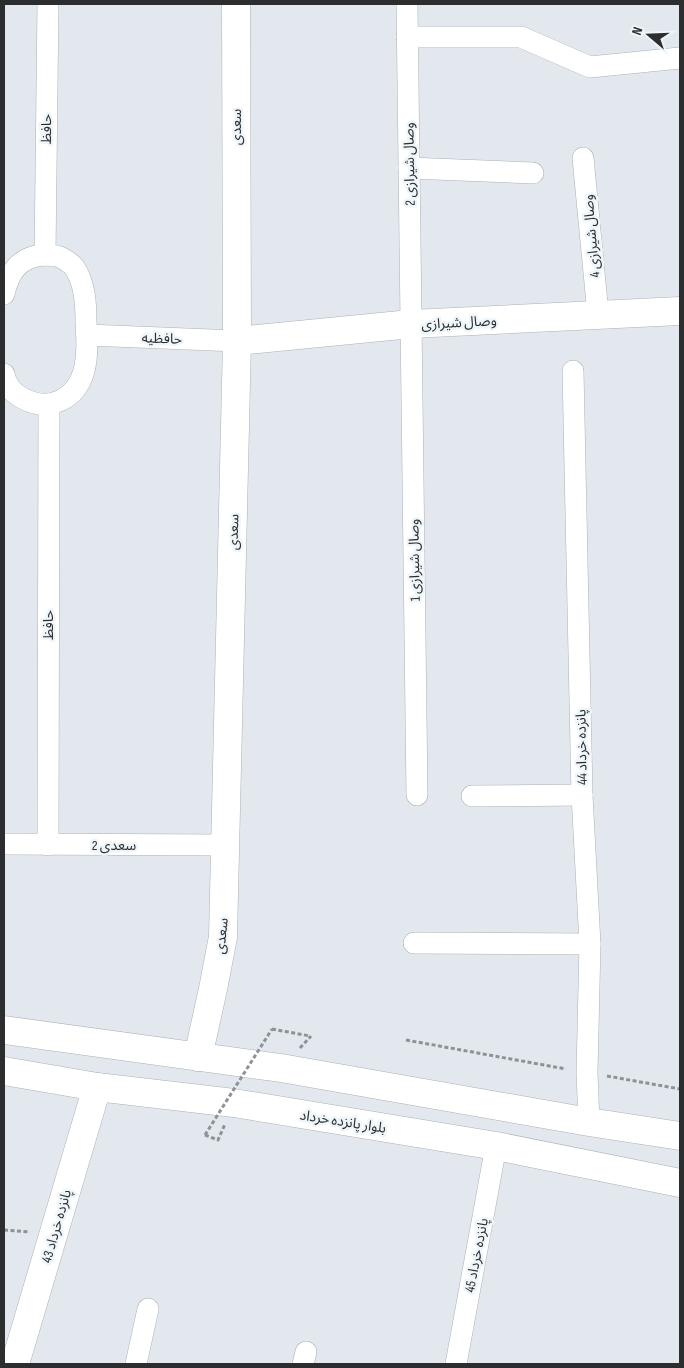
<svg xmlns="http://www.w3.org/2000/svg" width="684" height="1368" font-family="'Sofia Sans Condensed','Noto Sans Arabic',sans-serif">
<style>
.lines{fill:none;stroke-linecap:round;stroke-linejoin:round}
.minor-casing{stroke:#abb1b5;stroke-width:22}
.tertiary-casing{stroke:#abb1b5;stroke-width:29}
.secondary-casing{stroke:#abb1b5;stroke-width:29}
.primary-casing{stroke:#abb1b5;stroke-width:29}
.path{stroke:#8e9296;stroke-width:3;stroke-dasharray:4 2.5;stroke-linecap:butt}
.minor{stroke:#fff;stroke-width:21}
.tertiary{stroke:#fff;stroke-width:28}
.secondary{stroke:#fff;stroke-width:28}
.primary{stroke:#fff;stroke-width:28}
.path-bridge{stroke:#8e9296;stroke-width:3;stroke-dasharray:4 2.5;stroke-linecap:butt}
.labels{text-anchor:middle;stroke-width:5;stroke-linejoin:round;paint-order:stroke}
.street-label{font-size:14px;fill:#2b2d2f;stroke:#eff6fa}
</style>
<rect width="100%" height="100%" fill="#e2e8ed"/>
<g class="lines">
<g class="minor-casing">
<g id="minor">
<path d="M407 4 417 795"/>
<path d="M407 37H521L590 67 680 58"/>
<path d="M583 158 598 314"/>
<path d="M409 168 533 173"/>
<path d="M45 255 48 4"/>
<path d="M4 294C9 272 19 257 43 255 49 255 57 255 62 258 65 260 71 263 74 267 85 283 86 304 86 322 87 339 88 355 84 371 76 399 50 412 24 399 14 394 6 386 4 374"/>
<path d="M87 335 237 341"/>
<path d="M573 371 582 795 590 944 587 1073 589 1122"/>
<path d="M472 796 582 795"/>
<path d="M4 844 225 845"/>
<path d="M48 845 49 405"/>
<path d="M414 943 590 944"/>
<path d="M136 1364 148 1309"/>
<path d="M303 1364 306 1352"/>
<path d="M456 1364 496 1146"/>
</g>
</g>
<g class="tertiary-casing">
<g id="tertiary">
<path d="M237 341 411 324 680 311"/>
<path d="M198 1057 213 989 223 937 237 341 236 4"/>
</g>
</g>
<g class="secondary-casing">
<path id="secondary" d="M15 1364 97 1087"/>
</g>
<g class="primary-casing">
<g id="primary">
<path d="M4 1030 281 1068 589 1122 680 1136"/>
<path d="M4 1071 97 1087 234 1103 496 1146 680 1183"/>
</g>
</g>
<g class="path">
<path d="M272 1029 310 1036"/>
<path d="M406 1040 566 1069"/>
<path d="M300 1048 311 1036"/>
<path d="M607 1076 680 1089"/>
<path d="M205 1135 218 1140 225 1124"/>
<path d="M4 1230 30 1232"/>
</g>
<use href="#minor" class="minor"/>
<use href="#tertiary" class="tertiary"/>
<use href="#secondary" class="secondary"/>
<use href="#primary" class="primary"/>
<path class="path-bridge" d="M205 1135 272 1029"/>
</g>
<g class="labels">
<g class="street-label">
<text transform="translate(236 127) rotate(-90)" y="5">سعدی</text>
<text transform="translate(46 129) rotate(-89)" y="5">حافظ</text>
<text transform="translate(409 164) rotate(-91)" y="5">وصال شیرازی 2</text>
<text transform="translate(591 236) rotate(-95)" y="5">وصال شیرازی 4</text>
<text transform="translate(459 322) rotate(-3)" y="5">وصال شیرازی</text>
<text transform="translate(162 338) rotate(2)" y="5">حافظیه</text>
<text transform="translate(233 532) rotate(-89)" y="5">سعدی</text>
<text transform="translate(414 560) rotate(-91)" y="5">وصال شیرازی 1</text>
<text transform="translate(48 625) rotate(-90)" y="5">حافظ</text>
<text transform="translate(581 747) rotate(-91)" y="5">پانزده خرداد 44</text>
<text x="114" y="850">سعدی 2</text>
<text transform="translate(221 936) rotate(-84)" y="5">سعدی</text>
<text transform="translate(343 1121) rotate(9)" y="5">بلوار پانزده خرداد</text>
<text transform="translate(56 1226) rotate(-74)" y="5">پانزده خرداد 43</text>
<text transform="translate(476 1255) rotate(-79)" y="5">پانزده خرداد 45</text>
</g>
</g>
<rect width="684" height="1368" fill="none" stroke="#2b2d2f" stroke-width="10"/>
<g transform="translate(649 35) rotate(289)" stroke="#eff6fa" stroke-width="4" paint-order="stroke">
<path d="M0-4L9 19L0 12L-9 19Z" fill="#2b2d2f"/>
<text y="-8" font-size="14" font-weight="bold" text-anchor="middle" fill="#2b2d2f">N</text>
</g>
</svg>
